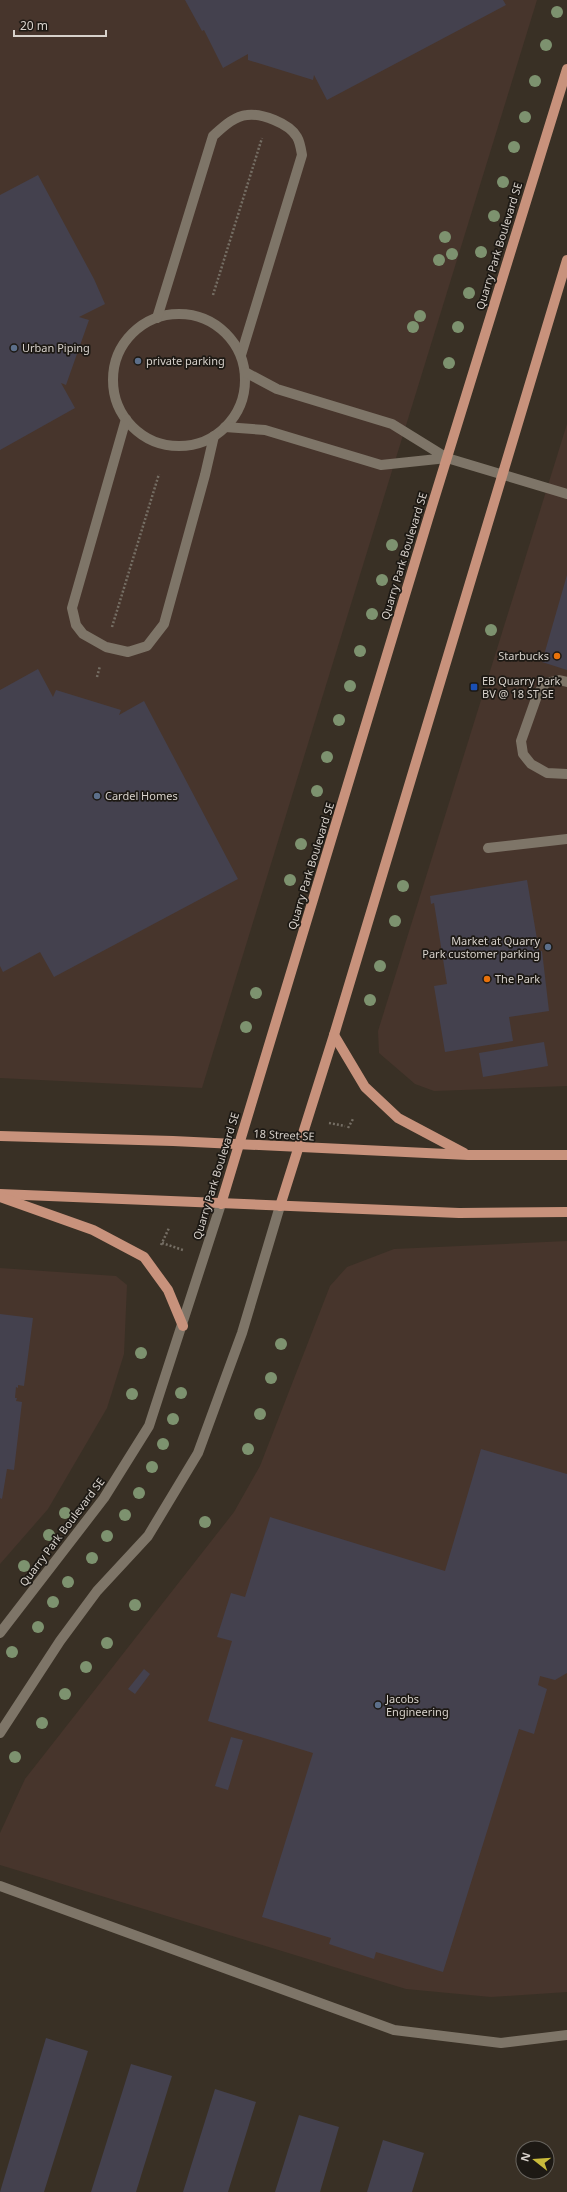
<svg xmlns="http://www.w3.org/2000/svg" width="567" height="2192" font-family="'Noto Sans',sans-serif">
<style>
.commercial{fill:#47352c}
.building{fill:#44414e}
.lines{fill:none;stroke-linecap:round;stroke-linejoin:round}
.path{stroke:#756e64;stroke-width:2.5;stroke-dasharray:2 2;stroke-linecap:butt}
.minor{stroke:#7e7568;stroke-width:10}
.major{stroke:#c8927c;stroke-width:10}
.tree{fill:#7d926f}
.service-dot{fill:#5c6f8a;stroke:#1d1914;stroke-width:1.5}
.food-dot{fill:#e8710a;stroke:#1d1914;stroke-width:1.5}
.transit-dot{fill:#1a4fb4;stroke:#1d1914;stroke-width:1.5}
.labels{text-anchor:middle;stroke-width:3.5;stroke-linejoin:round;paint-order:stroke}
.street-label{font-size:11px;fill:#d7d1cb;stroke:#1d1914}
.poi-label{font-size:11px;fill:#d7d1cb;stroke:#1d1914;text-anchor:start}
</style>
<rect width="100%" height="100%" fill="#393025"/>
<g class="commercial">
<path d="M0 0H537L202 1088 0 1078Z"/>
<path d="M567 424V1086L434 1091 415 1084 379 1053 378 1031Z"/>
<path d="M567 1241V1992L491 1997 406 1989 0 1865V1833L25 1779 234 1512 260 1466 330 1286 347 1267 394 1249Z"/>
<path d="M0 1268 116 1276 127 1285 124 1354 107 1408 48 1509 0 1564Z"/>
</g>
<g class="building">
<path d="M185 0H503L506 5 327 100 314 75 313 80 248 60V54L223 68 204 30 202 31Z"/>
<path d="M38 175 94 279 105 304 79 317 89 320 66 385 61 383 75 408 0 450V195Z"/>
<path d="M567 575V670L542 662Z"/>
<path d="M38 669 53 697 56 690 121 710 119 715 144 701 238 879 54 977 40 952 3 972 0 966V690Z"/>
<path d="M527 880 539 951H542L549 1011 509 1017 513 1041 445 1052 434 986 447 984 434 903 431 904 430 896Z"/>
<path d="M544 1042 548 1066 483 1077 479 1053Z"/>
<path d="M0 1314 33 1318 24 1386 18 1385V1388L16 1387 15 1398H17L16 1401 22 1402 14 1470 7 1469 2 1499 0 1498Z"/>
<path d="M481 1449 567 1474V1673L555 1680 540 1676 538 1685 547 1689 534 1734 519 1729 443 1972 376 1952 374 1959 329 1944 331 1938 262 1917 313 1753 208 1721 232 1641 217 1637 231 1593 245 1597 270 1517 445 1571Z"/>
<path d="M144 1669 150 1674 135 1694 128 1689Z"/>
<path d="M231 1737 243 1740 228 1790 215 1786Z"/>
<path d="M46 2038 88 2051 44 2192H0Z"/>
<path d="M131 2064 172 2076 136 2192H91Z"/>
<path d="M215 2089 256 2102 228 2192H183Z"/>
<path d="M299 2115 339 2127 320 2192H275Z"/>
<path d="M383 2140 424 2153 412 2192H367Z"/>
</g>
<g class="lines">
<g class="path">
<path d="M213 295 262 138"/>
<path d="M112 627 159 474"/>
<path d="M97 677 100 666"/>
<path d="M329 1123 345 1126"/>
<path d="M348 1128 353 1119"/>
<path d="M162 1243 183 1250"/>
<path d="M161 1245 169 1228"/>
</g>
<g class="minor">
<circle cx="179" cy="380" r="66"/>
<path d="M157 318 213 136C222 128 234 116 247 115 261 113 289 123 297 137 300 142 301 149 302 155L241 355"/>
<path d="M126 419 72 608 76 625 83 634 106 647 128 652 147 646 164 624 205 475 214 436"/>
<path d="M225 427 265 430 381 465 447 458 392 424 277 389 245 372"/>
<path d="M447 458 567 494"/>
<path d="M567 682 559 680 546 683 538 693 521 741 523 754 531 764 547 773 567 774"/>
<path d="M488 848 567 839"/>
<path d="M0 1633 104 1498 149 1426 221 1204"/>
<path d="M0 1733 60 1641 97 1591 148 1536 198 1453 242 1333 280 1206"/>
<path d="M0 1886 394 2030 501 2043 567 2035"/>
</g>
<g class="major">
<path d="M334 1035 365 1087 398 1118 464 1153"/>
<path d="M0 1136 173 1141 468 1155H567"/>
<path d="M0 1194 459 1213 567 1212"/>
<path d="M0 1197 93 1230 144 1257 168 1290 183 1326"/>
<path d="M221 1204 428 519 567 69"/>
<path d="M280 1206 334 1035 567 260"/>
</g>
</g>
<g class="tree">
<circle cx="557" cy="12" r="6"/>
<circle cx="546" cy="45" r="6"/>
<circle cx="535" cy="81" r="6"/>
<circle cx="525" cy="117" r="6"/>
<circle cx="514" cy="147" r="6"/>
<circle cx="503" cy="182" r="6"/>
<circle cx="494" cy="216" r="6"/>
<circle cx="445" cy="237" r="6"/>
<circle cx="481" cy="252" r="6"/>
<circle cx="452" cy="254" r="6"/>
<circle cx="439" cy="260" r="6"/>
<circle cx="469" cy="293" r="6"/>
<circle cx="420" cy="316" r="6"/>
<circle cx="413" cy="327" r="6"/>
<circle cx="458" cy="327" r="6"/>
<circle cx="449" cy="363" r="6"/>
<circle cx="392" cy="545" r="6"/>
<circle cx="382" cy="580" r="6"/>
<circle cx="372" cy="614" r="6"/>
<circle cx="491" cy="630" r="6"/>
<circle cx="360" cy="651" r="6"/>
<circle cx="350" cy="686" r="6"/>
<circle cx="339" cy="720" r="6"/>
<circle cx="327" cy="757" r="6"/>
<circle cx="317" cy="791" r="6"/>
<circle cx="301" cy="844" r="6"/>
<circle cx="290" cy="880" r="6"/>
<circle cx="403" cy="886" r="6"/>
<circle cx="395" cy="921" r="6"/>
<circle cx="380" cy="966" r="6"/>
<circle cx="256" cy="993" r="6"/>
<circle cx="370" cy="1000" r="6"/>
<circle cx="246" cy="1027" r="6"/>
<circle cx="281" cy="1344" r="6"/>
<circle cx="141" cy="1353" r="6"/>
<circle cx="271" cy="1378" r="6"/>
<circle cx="181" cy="1393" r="6"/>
<circle cx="132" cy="1394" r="6"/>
<circle cx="260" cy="1414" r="6"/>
<circle cx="173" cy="1419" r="6"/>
<circle cx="163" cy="1444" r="6"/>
<circle cx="248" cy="1449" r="6"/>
<circle cx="152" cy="1467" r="6"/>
<circle cx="139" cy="1493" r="6"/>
<circle cx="65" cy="1513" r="6"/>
<circle cx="125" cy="1515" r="6"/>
<circle cx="205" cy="1522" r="6"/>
<circle cx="49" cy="1535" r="6"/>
<circle cx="107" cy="1536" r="6"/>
<circle cx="92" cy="1558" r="6"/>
<circle cx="24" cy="1566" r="6"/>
<circle cx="68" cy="1582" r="6"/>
<circle cx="53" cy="1602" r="6"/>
<circle cx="135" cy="1605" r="6"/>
<circle cx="38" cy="1627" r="6"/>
<circle cx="107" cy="1643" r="6"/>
<circle cx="12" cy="1652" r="6"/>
<circle cx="86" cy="1667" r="6"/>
<circle cx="65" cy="1694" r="6"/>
<circle cx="42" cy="1723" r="6"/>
<circle cx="15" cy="1757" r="6"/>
</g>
<g class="service-dot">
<circle cx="14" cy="348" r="4"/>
<circle cx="138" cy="361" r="4"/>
<circle cx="97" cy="796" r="4"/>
<circle cx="548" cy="947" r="4"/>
<circle cx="378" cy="1705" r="4"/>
</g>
<g class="food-dot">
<circle cx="557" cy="656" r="4"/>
<circle cx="487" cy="979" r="4"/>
</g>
<rect class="transit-dot" x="470" y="683" width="8" height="8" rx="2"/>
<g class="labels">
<g class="street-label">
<text transform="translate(499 246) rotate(-73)" y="4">Quarry Park Boulevard SE</text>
<text transform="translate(404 556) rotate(-73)" y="4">Quarry Park Boulevard SE</text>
<text transform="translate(311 866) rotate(-73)" y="4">Quarry Park Boulevard SE</text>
<text transform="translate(284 1135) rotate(3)" y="4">18 Street SE</text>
<text transform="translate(216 1176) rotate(-73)" y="4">Quarry Park Boulevard SE</text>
<text transform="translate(62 1532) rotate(-53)" y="4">Quarry Park Boulevard SE</text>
</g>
<g class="poi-label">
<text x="22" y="352">Urban Piping</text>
<text x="146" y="365">private parking</text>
<text x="549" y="660" text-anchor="end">Starbucks</text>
<text x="482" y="685">EB Quarry Park<tspan x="482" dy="13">BV @ 18 ST SE</tspan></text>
<text x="105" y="800">Cardel Homes</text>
<text x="540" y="945" text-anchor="end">Market at Quarry<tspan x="540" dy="13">Park customer parking</tspan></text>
<text x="495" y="983">The Park</text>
<text x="386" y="1703">Jacobs<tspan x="386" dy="13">Engineering</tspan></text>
</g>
</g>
<g transform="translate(535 2160) rotate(287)"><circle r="19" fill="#1d1914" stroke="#67635d"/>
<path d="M0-3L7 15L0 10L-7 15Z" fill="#c9bb3b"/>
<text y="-6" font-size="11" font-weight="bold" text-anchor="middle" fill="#d7d1cb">N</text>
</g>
<path d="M14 30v6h92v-6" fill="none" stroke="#d7d1cb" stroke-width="2"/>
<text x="20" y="30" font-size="12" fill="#d7d1cb" stroke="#1d1914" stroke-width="3" paint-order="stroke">20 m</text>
</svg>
